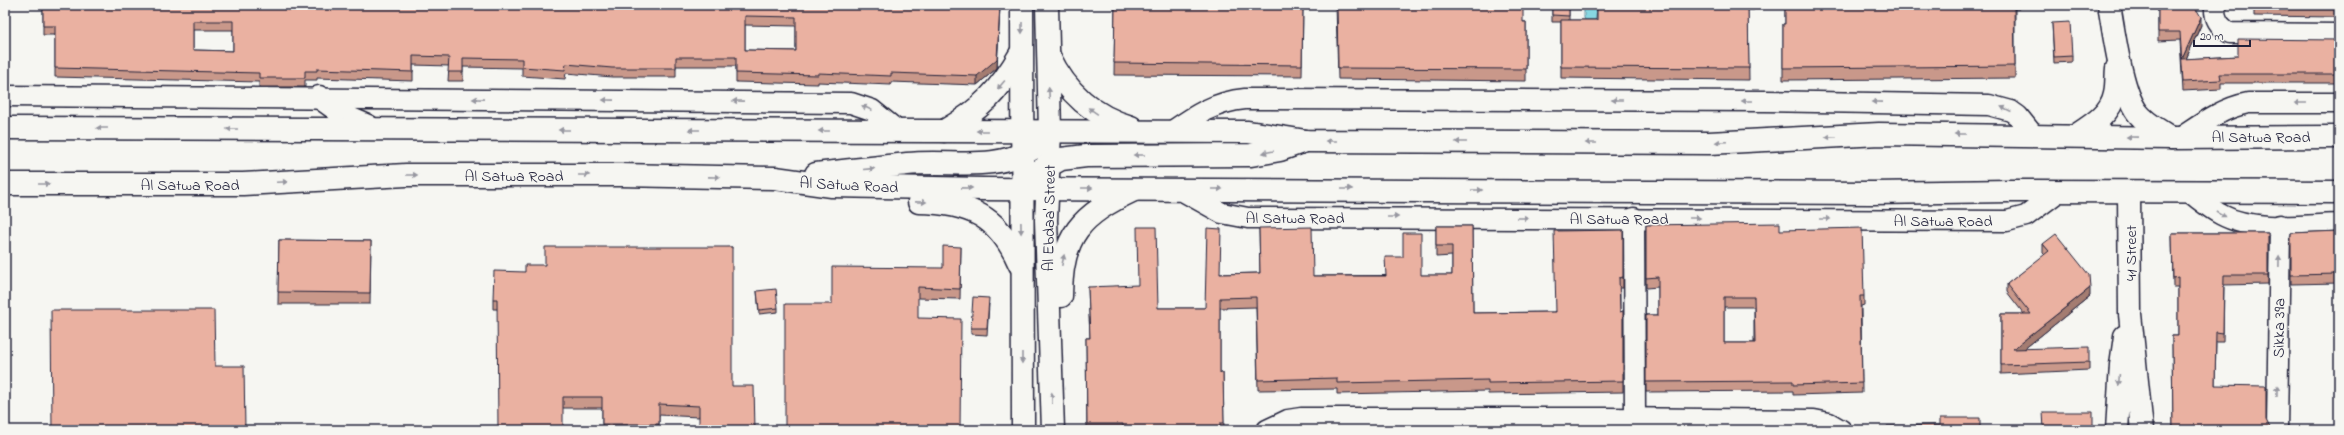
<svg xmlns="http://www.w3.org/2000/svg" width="2344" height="435" font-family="'Indie Flower',sans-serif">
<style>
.water{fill:#87d7e2;stroke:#5f8f9f}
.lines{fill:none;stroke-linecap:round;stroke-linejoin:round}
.minor-casing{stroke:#22223b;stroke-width:23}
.tertiary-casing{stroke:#22223b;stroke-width:25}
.secondary-casing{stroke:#22223b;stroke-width:25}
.minor{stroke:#f6f6f2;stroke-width:20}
.tertiary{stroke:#f6f6f2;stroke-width:22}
.secondary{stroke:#f6f6f2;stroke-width:22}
.wall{fill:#c9988a;stroke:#22223b;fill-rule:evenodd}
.shaded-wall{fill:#a47c71;stroke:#22223b}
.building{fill:#eab1a1;stroke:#22223b;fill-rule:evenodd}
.oneway{fill:#9797a0}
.labels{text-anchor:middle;stroke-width:3;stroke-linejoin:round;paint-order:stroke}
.street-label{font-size:16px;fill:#22223b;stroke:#f6f6f2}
</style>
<rect width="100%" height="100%" fill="#f6f6f2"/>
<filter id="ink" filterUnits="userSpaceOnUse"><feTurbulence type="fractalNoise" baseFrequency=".025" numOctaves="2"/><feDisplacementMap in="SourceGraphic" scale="8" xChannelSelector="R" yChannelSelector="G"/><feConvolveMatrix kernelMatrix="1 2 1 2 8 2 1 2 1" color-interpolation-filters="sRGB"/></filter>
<g filter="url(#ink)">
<path class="water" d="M1584 5H1598L1595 22 1587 23 1584 18Z"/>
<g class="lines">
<g class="minor-casing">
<g id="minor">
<path d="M2215 5C2214 19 2219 26 2230 33L2339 34"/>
<path d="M5 96 851 103 872 110 898 131"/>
<path d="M1171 132C1195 115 1215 102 1245 99L1765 101 1989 105 2011 111 2018 116 2034 136"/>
<path d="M2183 136C2204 122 2223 108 2248 103H2339"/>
<path d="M1179 189 1222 213 1248 218 2007 221 2026 216 2058 192"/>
<path d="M2189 192C2200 200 2210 209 2222 215 2253 232 2305 225 2339 224"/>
<path d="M1634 218 1635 418"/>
<path d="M1267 430 1288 420 1301 418H1607L1814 420 1829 423 1841 430"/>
<path d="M2277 430 2280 225"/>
</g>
</g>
<g class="tertiary-casing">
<g id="tertiary">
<path d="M2109 5C2114 32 2121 90 2137 112 2145 123 2159 130 2171 138"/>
<path d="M2075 136C2092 125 2111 114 2115 93 2117 85 2116 76 2117 68"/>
<path d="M2129 192 2130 314 2142 430"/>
<path d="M2117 430 2121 365 2125 336"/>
</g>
</g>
<g class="secondary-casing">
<g id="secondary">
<path d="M1022 5 1023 430"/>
<path d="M1047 5 1050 132 1046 220 1053 430"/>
<path d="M1049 56C1066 92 1092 116 1131 127"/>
<path d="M319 97 347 117 368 126"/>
<path d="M5 128 1248 132 1306 141 1709 143 1879 134 2171 138 2339 137"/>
<path d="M944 131C981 110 1000 90 1021 53"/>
<path d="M1039 171 1061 159 1086 156 1251 155 1280 150 1305 141"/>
<path d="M816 174C846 171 877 167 907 164 953 159 991 173 1034 148"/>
<path d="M5 184H243L406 175H620L775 178 832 186 983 189 1873 193 2010 191 2339 192"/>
<path d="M919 202C970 203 999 216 1020 265"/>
<path d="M1061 296C1061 235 1081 215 1134 190"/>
</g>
</g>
<use href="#minor" class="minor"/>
<use href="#tertiary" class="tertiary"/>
<use href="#secondary" class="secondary"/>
</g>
<g class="wall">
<path d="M43 5 491 6 541 7 1000 5 997 68 977 85 891 82V85L818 82V84L736 82V66H676V77H612L566 73 565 79 522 76V68L463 67V81H448L449 66 413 65V81L317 78V80H305V87H259V82L55 77V35H43ZM745 25 796 26V51L745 50ZM193 30H233V51L193 50Z"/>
<path d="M1115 5H1303L1302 76 1114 75Z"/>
<path d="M1336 5 1526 22V81L1338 79Z"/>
<path d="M1552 5H1569V20H1597V5H1754V10H1748L1749 80 1561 78V22H1552Z"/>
<path d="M1785 5H2019V9H2015V78L1783 80V24H1785Z"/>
<path d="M2158 5 2201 25 2186 59 2238 56 2339 40V83H2221V89L2183 91 2180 40 2158 41Z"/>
<path d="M2254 5H2339V17L2254 16Z"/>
<path d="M2052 23 2072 56V62L2054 63Z"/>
<path d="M1646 225 1780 230 1864 296V305L1861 306 1862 393 1793 395V391L1646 392V315H1658V287L1646 288ZM1724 307H1754V343H1724Z"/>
<path d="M1436 226H1472L1473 313 1555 312 1623 230V288H1620V312L1623 311V392L1488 394V391L1337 394V389L1258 390 1256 307 1220 308V373H1223L1224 430H1087L1086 338H1090L1088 287 1158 308H1205L1220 274 1260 273 1259 228 1313 276 1452 275V256L1436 257Z"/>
<path d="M2339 231V283L2291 284V233Z"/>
<path d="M2172 233H2268V284L2224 285 2223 342H2216L2215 385 2266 421 2271 430H2173L2172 336H2178V287H2173Z"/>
<path d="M279 240 371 241 370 304H278Z"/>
<path d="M2043 244 2090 296 2024 349 2089 362V370L2001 374V314H2024L2007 292V284L2045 255 2043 253Z"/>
<path d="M732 247 699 417 659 415V430H602V408H563L497 309H493V299L525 272 545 265Z"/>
<path d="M961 247 960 299 918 298 832 304 943 268Z"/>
<path d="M757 291 778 308V312L759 314Z"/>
<path d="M989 304 987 335 971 334V328Z"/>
</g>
<g class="shaded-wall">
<path d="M1000 5 997 68 977 85V76Z"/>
<path d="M2201 17V25L2182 68V59Z"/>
<path d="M2090 288V296L2013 358V349Z"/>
</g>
<g class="building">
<path d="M43 5H490V6L541 7V5H1000L997 59 977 76 891 73V76L818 73V75L736 73V57H676V68H612L566 64 565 70 522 67V59L463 58V72H448L449 57 413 56V72L317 69V71H305V78H259V73L55 68V26H43ZM745 16 796 17V51L745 50ZM193 21H233V51L193 50Z"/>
<path d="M1115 5H1303L1302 65 1114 63Z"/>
<path d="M1337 5H1523V22H1526V69L1338 68Z"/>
<path d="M1552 5H1569V16L1552 15Z"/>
<path d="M1597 5H1748L1749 68 1561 67V20H1597Z"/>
<path d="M1785 5H2014L2015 66 1783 68V24H1785Z"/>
<path d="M2158 5H2194L2201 17 2182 59 2238 56V39L2339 40V74H2220L2221 80 2183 82 2180 32H2158Z"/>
<rect x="2254" y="5" width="85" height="3"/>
<path d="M2070 22 2072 56 2054 57 2052 23Z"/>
<path d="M1780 223V230L1862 228 1864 296H1860L1862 383 1793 385V381L1646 382V315H1658V277L1646 278V225ZM1724 297H1754L1755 343H1724Z"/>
<path d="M1436 226H1472L1473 313 1556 312 1554 231 1623 230V277L1619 278 1620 312 1623 311V381L1488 383V380L1337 383V378L1258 380 1256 297 1220 298V373H1223L1224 423H1220V430H1123V424H1087L1086 338H1090L1088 287 1138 285 1137 227H1156L1158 308H1205L1207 228 1221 229 1220 274 1260 273 1259 228 1312 227 1313 276H1386L1385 257H1403V233H1421V275H1452V246H1436Z"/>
<path d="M2339 231V274L2291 275V233Z"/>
<path d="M2172 233H2268V275H2224L2223 333 2216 332 2215 385 2266 386V420L2271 430H2173L2172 336H2178V277L2173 278Z"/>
<path d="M2056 234 2089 275 2090 288 2013 349 2089 347V362L2001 365V314H2031L2007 284 2049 251 2043 244Z"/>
<path d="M279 240 371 241 370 293 278 292Z"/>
<path d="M943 246 961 247 960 289 918 287V318L961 319 960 430H785V304H832V267L943 268Z"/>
<path d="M545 247H732V386H754L755 430H699V406L659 404V424H602V397H563V430H498L497 299H493L494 271 525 272V265H545Z"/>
<path d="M776 289 778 308 759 310 757 291Z"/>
<path d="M973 297 989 298 987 328H971Z"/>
<path d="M51 310H214L215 366H244L245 430H52Z"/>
<path d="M2043 412H2093V430H2044Z"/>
<path d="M1940 418H1980V430H1887V426L1940 425Z"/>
</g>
<defs><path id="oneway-solid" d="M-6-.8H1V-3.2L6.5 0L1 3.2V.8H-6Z"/></defs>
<g class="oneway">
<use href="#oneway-solid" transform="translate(1022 28) rotate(90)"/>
<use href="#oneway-solid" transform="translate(1001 85) rotate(130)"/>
<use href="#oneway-solid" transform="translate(1049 93) rotate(-93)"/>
<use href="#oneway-solid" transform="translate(478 99) rotate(-179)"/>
<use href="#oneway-solid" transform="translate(608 100) rotate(-179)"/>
<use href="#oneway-solid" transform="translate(1617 100) rotate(-180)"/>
<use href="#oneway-solid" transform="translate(738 101) rotate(-179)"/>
<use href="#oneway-solid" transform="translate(1747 101) rotate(-180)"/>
<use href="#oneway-solid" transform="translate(1877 102) rotate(-179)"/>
<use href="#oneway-solid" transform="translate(2300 103) rotate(180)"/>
<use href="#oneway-solid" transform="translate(867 108) rotate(-156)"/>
<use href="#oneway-solid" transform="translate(2006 109) rotate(-155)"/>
<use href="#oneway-solid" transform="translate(1093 111) rotate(-145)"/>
<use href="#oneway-solid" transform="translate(102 128) rotate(-180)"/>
<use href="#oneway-solid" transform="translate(232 129) rotate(-180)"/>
<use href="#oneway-solid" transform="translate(564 130) rotate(-180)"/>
<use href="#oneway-solid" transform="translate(694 130) rotate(-180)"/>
<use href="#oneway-solid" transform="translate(824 131) rotate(-180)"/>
<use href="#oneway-solid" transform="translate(982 131) rotate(180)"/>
<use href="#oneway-solid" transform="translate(1960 134) rotate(-180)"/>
<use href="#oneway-solid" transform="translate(1831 137) rotate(177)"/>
<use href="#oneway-solid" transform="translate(2132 137) rotate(-179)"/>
<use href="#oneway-solid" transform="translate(1331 141) rotate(-180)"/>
<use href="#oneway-solid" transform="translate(1461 142) rotate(-180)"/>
<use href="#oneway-solid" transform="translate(1721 142) rotate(177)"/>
<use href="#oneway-solid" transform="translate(1591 143) rotate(-180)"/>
<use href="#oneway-solid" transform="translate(1268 152) rotate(170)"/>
<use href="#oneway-solid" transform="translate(1139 155) rotate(180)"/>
<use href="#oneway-solid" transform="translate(869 169) rotate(-5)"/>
<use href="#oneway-solid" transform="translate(412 175)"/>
<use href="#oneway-solid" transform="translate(584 175)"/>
<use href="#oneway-solid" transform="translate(714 177) rotate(1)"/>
<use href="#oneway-solid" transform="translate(282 182) rotate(-3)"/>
<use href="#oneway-solid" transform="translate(44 184)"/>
<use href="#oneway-solid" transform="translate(967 188) rotate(1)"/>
<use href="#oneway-solid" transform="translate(1087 188)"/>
<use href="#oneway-solid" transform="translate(1217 189)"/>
<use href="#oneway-solid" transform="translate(1347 189)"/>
<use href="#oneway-solid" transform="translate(1477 190)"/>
<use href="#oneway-solid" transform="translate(921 202) rotate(1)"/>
<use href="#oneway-solid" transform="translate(2221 214) rotate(30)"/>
<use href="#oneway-solid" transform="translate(1393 217)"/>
<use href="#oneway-solid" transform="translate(1523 218)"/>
<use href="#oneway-solid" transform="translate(1695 218)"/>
<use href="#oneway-solid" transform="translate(1825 219)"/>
<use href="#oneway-solid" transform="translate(1021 228) rotate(89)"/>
<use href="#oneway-solid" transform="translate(1063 260) rotate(-78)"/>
<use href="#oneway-solid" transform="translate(2279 261) rotate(-89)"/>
<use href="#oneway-solid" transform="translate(1022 358) rotate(90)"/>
<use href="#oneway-solid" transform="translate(2119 380) rotate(94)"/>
<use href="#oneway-solid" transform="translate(2277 391) rotate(-89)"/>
<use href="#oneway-solid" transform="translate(1052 398) rotate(-92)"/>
</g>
</g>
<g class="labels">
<g class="street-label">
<text x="2261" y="142">Al Satwa Road</text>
<text x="514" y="181">Al Satwa Road</text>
<text x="190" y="190">Al Satwa Road</text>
<text transform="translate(849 184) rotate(3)" y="6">Al Satwa Road</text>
<text x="1295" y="223">Al Satwa Road</text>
<text transform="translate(1048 218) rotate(-89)" y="6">Al Ebdaa' Street</text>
<text x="1619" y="224">Al Satwa Road</text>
<text x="1943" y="226">Al Satwa Road</text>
<text transform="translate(2130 253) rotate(-90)" y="6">41 Street</text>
<text transform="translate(2278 328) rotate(-89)" y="6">Sikka 39a</text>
</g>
</g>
<rect width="2344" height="435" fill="none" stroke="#f6f6f2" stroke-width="20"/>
<rect x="10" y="10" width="2324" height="415" fill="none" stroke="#22223b" stroke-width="1.5" filter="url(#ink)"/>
<path d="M2194 40v6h56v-6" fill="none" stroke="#22223b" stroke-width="2"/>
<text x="2200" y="40" font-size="12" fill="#22223b" stroke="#f6f6f2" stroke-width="3" paint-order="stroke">20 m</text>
</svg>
